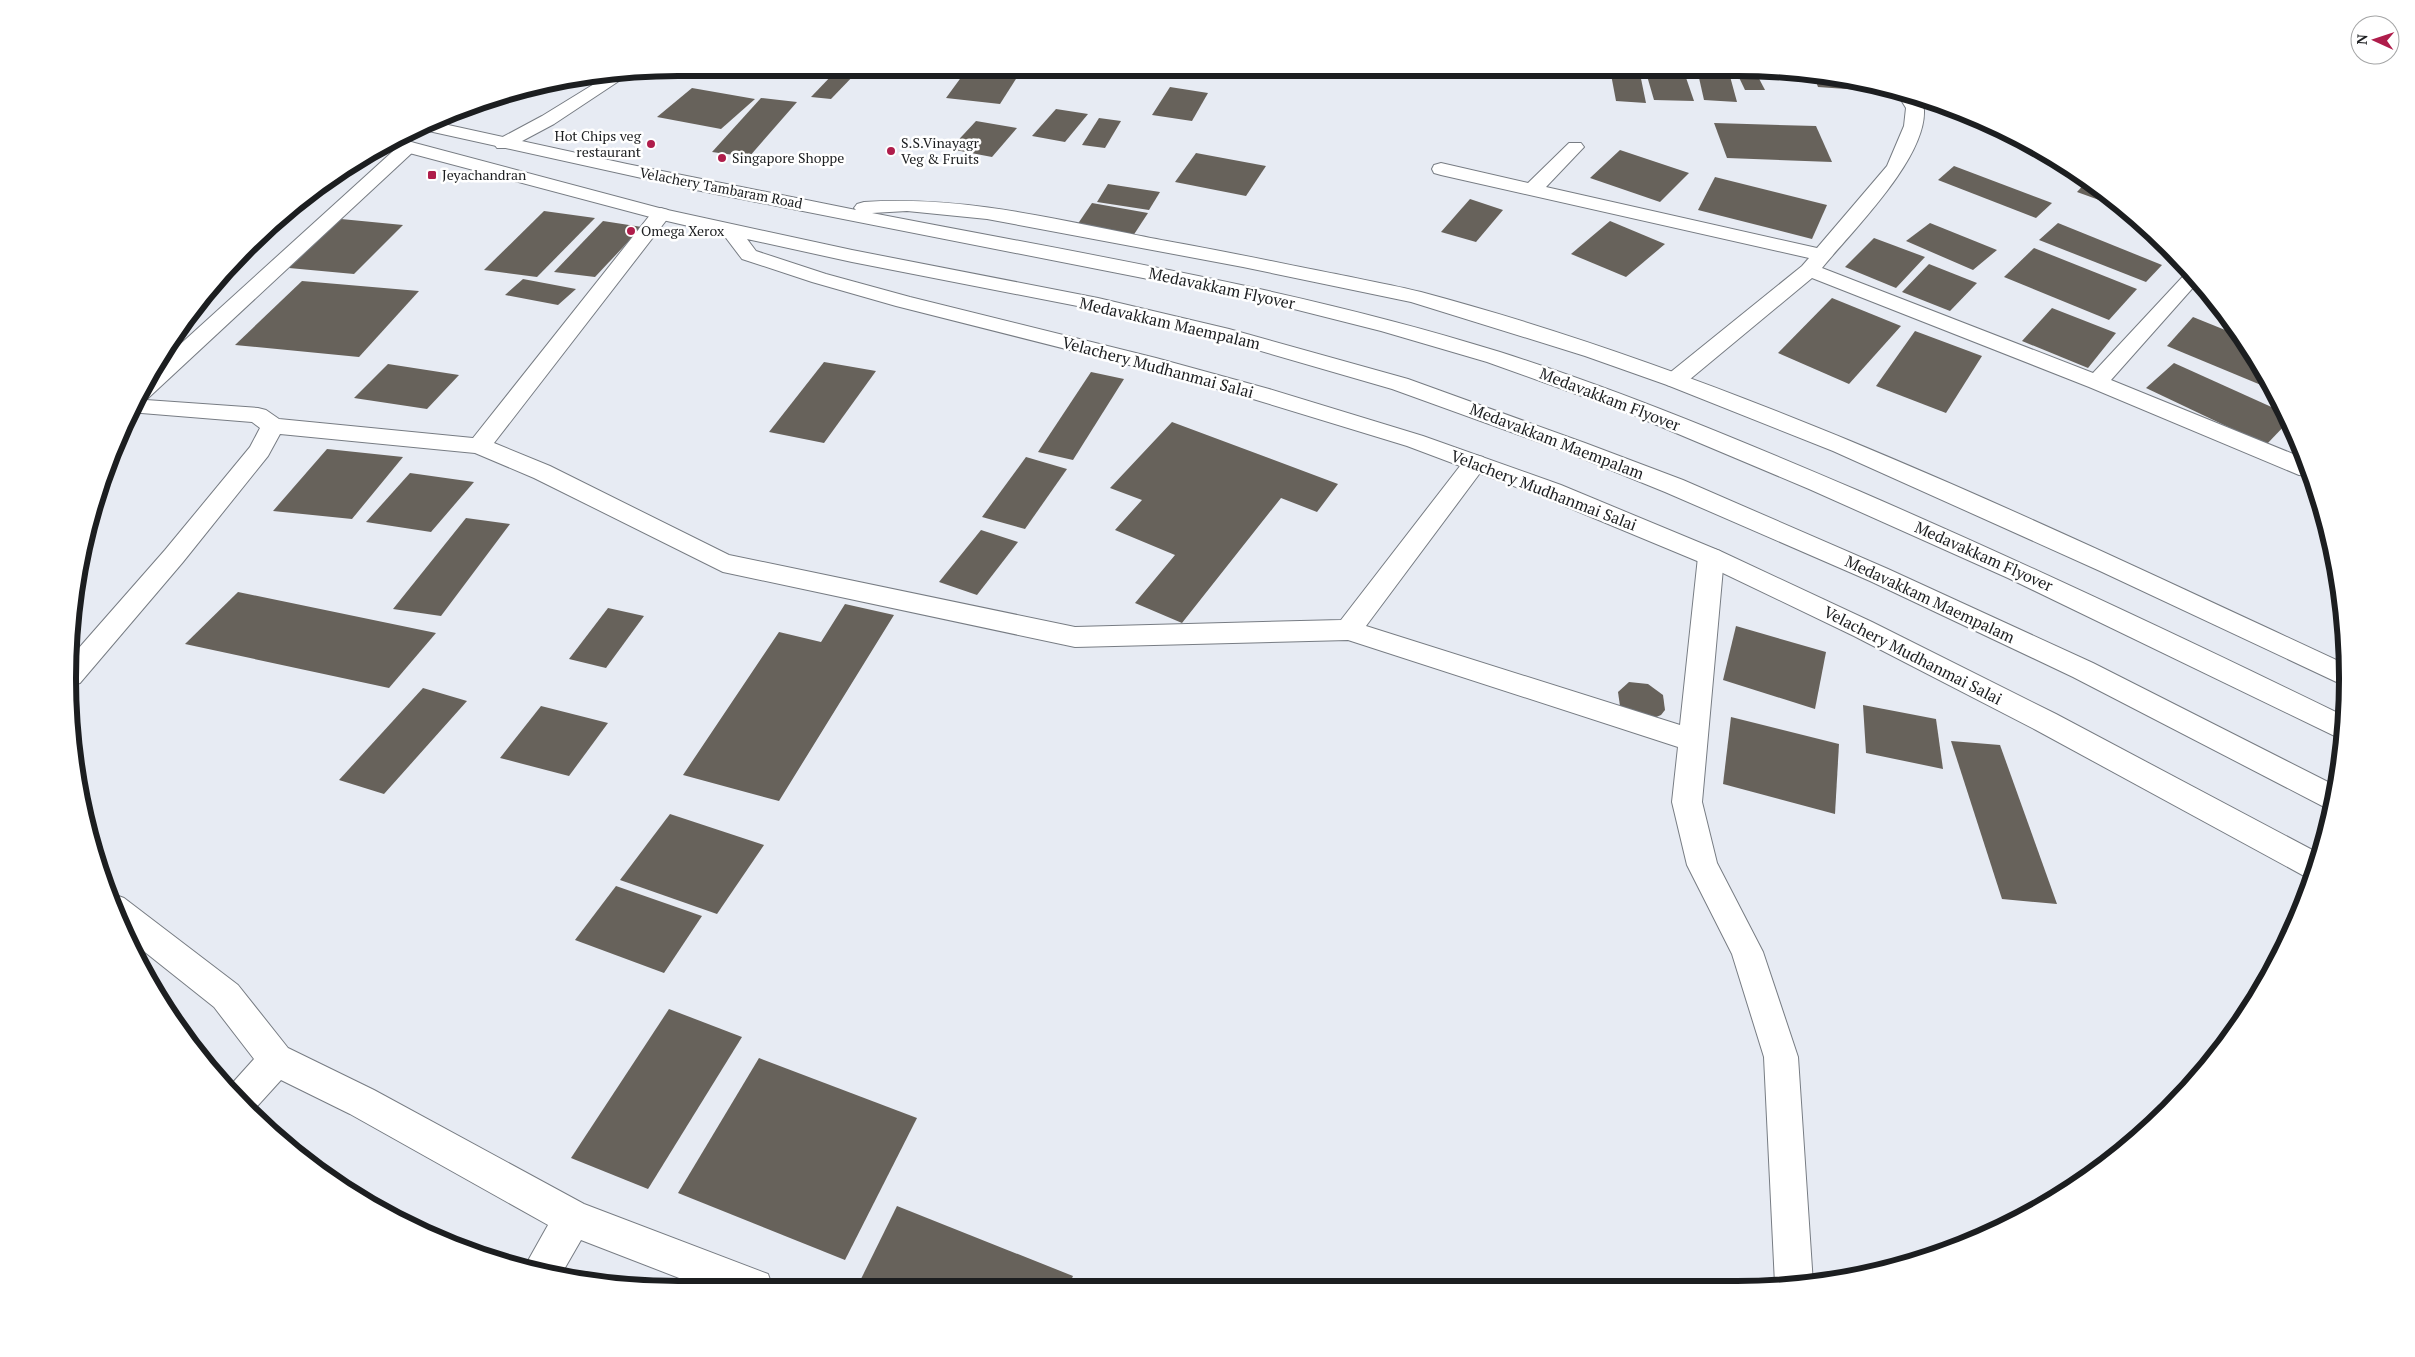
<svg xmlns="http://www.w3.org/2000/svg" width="2415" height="1357" font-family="'PT Serif',serif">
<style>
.building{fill:#67625b}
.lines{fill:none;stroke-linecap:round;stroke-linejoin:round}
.minor-casing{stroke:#777c83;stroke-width:2}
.major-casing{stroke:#777c83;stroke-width:2}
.minor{fill:#fff;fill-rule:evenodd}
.major{fill:#fff;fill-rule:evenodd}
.poi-dot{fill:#af1d4b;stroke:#fff;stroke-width:2}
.labels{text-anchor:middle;stroke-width:5;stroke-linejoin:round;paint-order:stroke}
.far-poi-label{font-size:14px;fill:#1c1e20;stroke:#fff;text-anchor:start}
.far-street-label{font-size:14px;fill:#1c1e20;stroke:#fff}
.street-label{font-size:16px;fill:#1c1e20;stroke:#fff}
.rim{fill:none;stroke:#1c1e20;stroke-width:6}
</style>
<rect width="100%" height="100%" fill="#e7ebf3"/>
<g class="building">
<path d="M1573 69 1574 76 1519 72V70Z"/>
<path d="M1610 69H1639L1646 103 1616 101Z"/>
<path d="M1645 69H1683L1694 101 1654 100Z"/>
<path d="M1697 69H1728L1737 102 1704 100Z"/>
<path d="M1735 69H1754L1765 90H1745Z"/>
<path d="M1021 71 1000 104 946 98 965 72Z"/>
<path d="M835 72H857L831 99 811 97Z"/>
<path d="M1814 76 1873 88 1874 91 1818 87Z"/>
<path d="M1170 87 1208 93 1192 121 1152 115Z"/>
<path d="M692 88 755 99 721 129 657 117Z"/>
<path d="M761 98 797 102 749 157 712 152Z"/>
<path d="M1056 109 1088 114 1065 142 1032 136Z"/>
<path d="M1099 118 1121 121 1105 148 1082 145Z"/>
<path d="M976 121 1017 128 992 157 950 149Z"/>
<path d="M1714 123 1816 126 1832 162 1727 158Z"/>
<path d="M1620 150 1689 173 1660 202 1590 178Z"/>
<path d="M1196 153 1266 166 1246 196 1175 182Z"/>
<path d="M1954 166 2052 203 2036 218 1938 180Z"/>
<path d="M1715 177 1827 205 1812 239 1698 210Z"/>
<path d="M2087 181 2124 208V209L2077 192Z"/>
<path d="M1108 184 1160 192 1149 210 1097 202Z"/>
<path d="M300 199 313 201 286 223 275 221Z"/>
<path d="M1470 199 1503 210 1476 242 1441 232Z"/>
<path d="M1092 203 1148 213 1131 239 1075 228Z"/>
<path d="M544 211 595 218 537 277 484 270Z"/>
<path d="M341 219 403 225 354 274 289 268Z"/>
<path d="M603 221 642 227 595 277 554 272Z"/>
<path d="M1610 221 1665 244 1626 277 1571 254Z"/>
<path d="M1930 223 1997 250 1973 270 1906 241Z"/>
<path d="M2058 223 2162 265 2146 282 2039 240Z"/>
<path d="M1874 238 1925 257 1896 288 1845 267Z"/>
<path d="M2034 248 2137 289 2109 320 2004 277Z"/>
<path d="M1929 264 1977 283 1950 311 1902 292Z"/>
<path d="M523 279 576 289 558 305 505 295Z"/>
<path d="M302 281 419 291 359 357 235 345Z"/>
<path d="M1832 298 1901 326 1849 384 1778 353Z"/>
<path d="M2052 308 2116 333 2088 368 2022 341Z"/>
<path d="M2193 317 2240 336 2273 390 2167 346Z"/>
<path d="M1915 331 1982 356 1946 413 1876 386Z"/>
<path d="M824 362 876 371 824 443 769 432Z"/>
<path d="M2174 363 2287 414 2289 421 2266 445 2146 388Z"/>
<path d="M388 364 459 375 427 409 354 398Z"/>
<path d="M1091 372 1124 379 1073 460 1038 452Z"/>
<path d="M1172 422 1338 484 1317 512 1281 498 1182 623 1135 603 1175 555 1115 530 1142 500 1110 488Z"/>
<path d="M327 449 403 457 352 519 273 511Z"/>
<path d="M1026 457 1067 469 1025 529 982 517Z"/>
<path d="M410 473 474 482 431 532 366 522Z"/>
<path d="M466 518 510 524 441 616 393 609Z"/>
<path d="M981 530 1018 542 977 595 939 582Z"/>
<path d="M238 592 436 633 389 688 185 644Z"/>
<path d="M845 604 894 615 779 801 683 775 779 632 821 642Z"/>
<path d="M608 608 644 616 606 668 569 659Z"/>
<path d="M1736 626 1826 652 1815 709 1723 680Z"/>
<path d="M1629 682 1648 684 1663 695 1665 710 1661 715 1654 718 1620 706 1618 692Z"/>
<path d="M423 688 467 701 384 794 339 780Z"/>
<path d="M1863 705 1936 719 1943 769 1866 753Z"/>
<path d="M541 706 608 723 569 776 500 758Z"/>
<path d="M1731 717 1839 744 1835 814 1723 784Z"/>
<path d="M1951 741 2000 745 2057 904 2002 899Z"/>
<path d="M670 814 764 845 717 914 620 880Z"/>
<path d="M616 886 702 916 664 973 575 940Z"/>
<path d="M669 1009 742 1037 648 1189 571 1158Z"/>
<path d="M759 1058 917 1118 845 1260 678 1193Z"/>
<path d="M897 1206 1073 1276 1068 1287H857Z"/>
</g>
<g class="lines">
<g class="minor-casing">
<g id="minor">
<path d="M612 73H631L554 124 509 148H497L494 144 497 140 542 116Z"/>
<path d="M1900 93 1917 97C1919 101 1923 105 1924 110 1926 159 1852 231 1822 268L2093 373 2188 271 2198 282 2111 380 2303 458 2310 476 2299 475 2089 387 1812 278 1683 385 1675 387 1667 385 1664 380 1667 375 1802 266 1809 258 1441 175 1434 173 1432 169 1434 165 1441 163 1528 183 1569 143H1581L1584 147 1546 187 1817 248 1887 166 1904 126 1906 108 1898 95Z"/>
<path d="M408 142 414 143 417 147 414 151 146 400 258 408 266 410 279 419 473 438 654 210 661 208 668 210 671 214 668 218 494 443 550 466 729 555 1075 627 1341 620 1467 457 1475 455 1483 457 1487 463 1483 469 1366 626 1680 725 1698 557 1702 551 1711 548 1720 551 1724 557 1702 802 1717 863 1763 952 1798 1057 1813 1284H1775L1764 1057 1732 954 1687 865 1672 802 1678 747 1348 640 1075 647 723 572 534 478 475 453 280 434 268 456 183 562 80 683 70 686 71 657 165 550 250 447 260 428 252 422 129 412 153 369 402 143Z"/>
<path d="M113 894 124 898 238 985 288 1048 374 1090 584 1204 768 1274 773 1288H705L581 1240 562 1273 525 1266 548 1225 350 1114 281 1080 251 1113 227 1089 254 1059 214 1007 126 937 114 912 109 896Z"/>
</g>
</g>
<g class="major-casing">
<g id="major">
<path d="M430 121 627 164 856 210 854 208 857 204 864 202C966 195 1067 222 1167 241 1223 251 1280 263 1336 274 1364 280 1393 285 1421 292 1743 378 2045 525 2345 664V686L2100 571 1833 451 1667 385 1585 356 1411 302 1243 267 987 219 907 211 872 213C1083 254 1295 288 1500 352 1623 391 1742 441 1859 491 2023 562 2184 638 2344 716L2343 740 2008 578 1809 489 1626 412 1487 362 1381 331 1270 303 696 190 415 128Z"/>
<path d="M396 138 663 209 852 250 1098 298 1229 329 1408 379 1585 443 1683 480 1888 569 2093 663 2336 786 2330 810 2073 677 1870 581 1665 492 1569 453 1392 389 1223 340 1098 310 852 262 747 239 756 251 826 274 910 297 1156 358 1269 389 1423 436 1561 485 1720 551 1872 622 2056 714 2320 854 2313 880 2306 877 2036 730 1854 636 1702 563 1543 497 1407 446 1253 399 1141 368 896 306 812 282 742 259 723 234 654 218 383 146Z"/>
</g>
</g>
<use href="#minor" class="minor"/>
<use href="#major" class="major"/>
</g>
<g class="poi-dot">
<circle cx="651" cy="144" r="5"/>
<circle cx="891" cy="151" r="5"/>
<circle cx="722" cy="158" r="5"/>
<rect x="427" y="170" width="10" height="10" rx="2.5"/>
<circle cx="631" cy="231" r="5"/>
</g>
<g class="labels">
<g class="far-poi-label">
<text x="641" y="141" text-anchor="end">Hot Chips veg<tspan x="641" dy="16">restaurant</tspan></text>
<text x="901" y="148">S.S.Vinayagr<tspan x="901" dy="16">Veg &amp; Fruits</tspan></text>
<text x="732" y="163">Singapore Shoppe</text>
<text x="442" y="180">Jeyachandran</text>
<text x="641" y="236">Omega Xerox</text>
</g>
<g class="far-street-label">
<text transform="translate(721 188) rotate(11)" y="5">Velachery Tambaram Road</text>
</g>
<g class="street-label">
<text transform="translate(1222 288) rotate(12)" y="6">Medavakkam Flyover</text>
<text transform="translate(1170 323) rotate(13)" y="6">Medavakkam Maempalam</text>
<text transform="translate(1158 367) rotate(15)" y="6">Velachery Mudhanmai Salai</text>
<text transform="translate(1610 399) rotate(21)" y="6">Medavakkam Flyover</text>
<text transform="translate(1557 441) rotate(21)" y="6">Medavakkam Maempalam</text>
<text transform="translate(1544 490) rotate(21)" y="6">Velachery Mudhanmai Salai</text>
<text transform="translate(1984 556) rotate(24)" y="6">Medavakkam Flyover</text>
<text transform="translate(1930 599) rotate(25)" y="6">Medavakkam Maempalam</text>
<text transform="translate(1913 655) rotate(27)" y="6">Velachery Mudhanmai Salai</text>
</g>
</g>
<path d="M0 0H2415V1357H0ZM678 76H1737A602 602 0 0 1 2339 678V679A602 602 0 0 1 1737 1281H678A602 602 0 0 1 76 679V678A602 602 0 0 1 678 76Z" fill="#fff" fill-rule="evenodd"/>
<path class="rim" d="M678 76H1737A602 602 0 0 1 2339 678V679A602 602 0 0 1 1737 1281H678A602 602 0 0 1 76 679V678A602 602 0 0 1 678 76Z"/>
<g transform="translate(2375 40) rotate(273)"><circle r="24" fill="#ffffff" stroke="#a4a5a6"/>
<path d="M0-4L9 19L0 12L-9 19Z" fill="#af1d4b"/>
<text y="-8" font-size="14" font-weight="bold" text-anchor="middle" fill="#1c1e20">N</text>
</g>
</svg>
